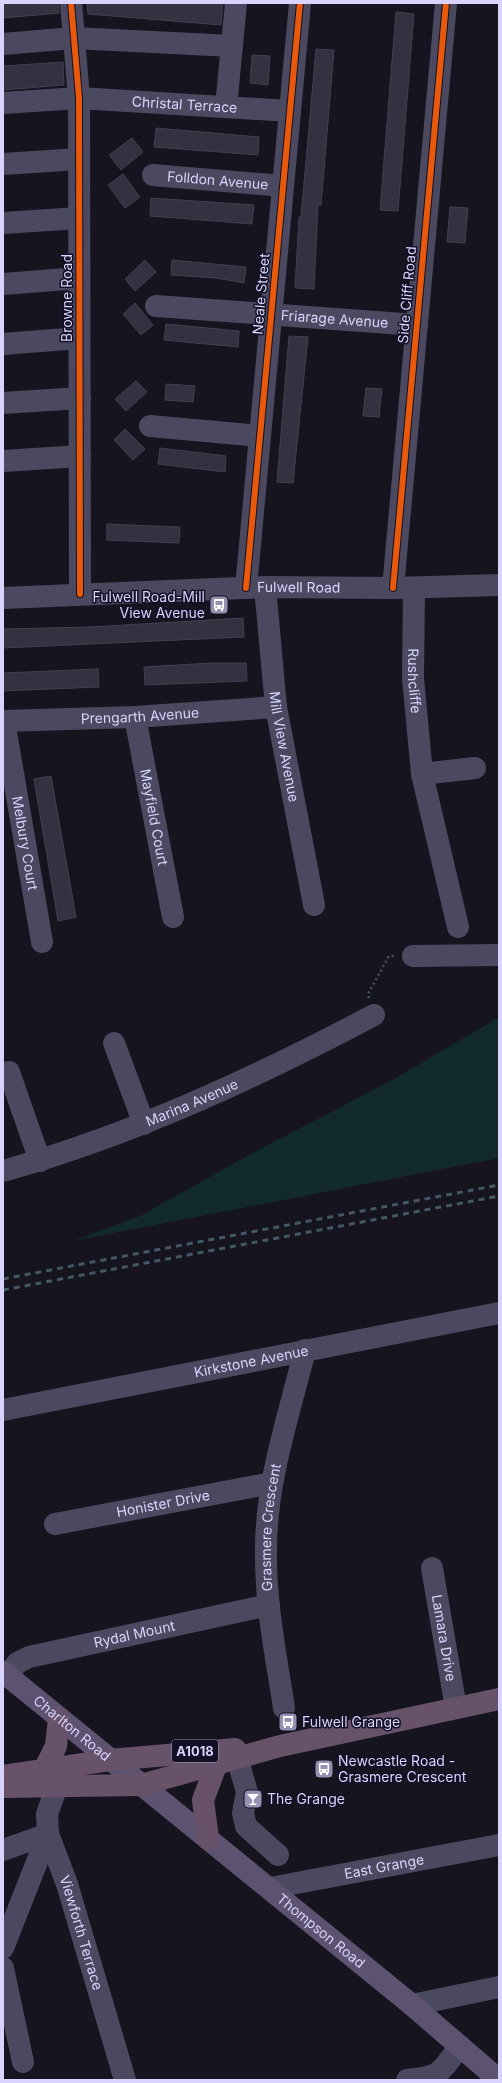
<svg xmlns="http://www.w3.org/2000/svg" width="502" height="2083" font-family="Inter,sans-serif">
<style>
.green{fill:#132a2b}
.building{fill:#343241;stroke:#433f53}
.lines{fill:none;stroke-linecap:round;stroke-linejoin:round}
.path{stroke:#45505d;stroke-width:2.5;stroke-dasharray:2 3;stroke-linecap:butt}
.minor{stroke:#4a4960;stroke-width:22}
.major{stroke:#5d5371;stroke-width:22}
.highway{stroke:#675269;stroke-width:22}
.rail{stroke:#435767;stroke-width:3;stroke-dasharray:6 5;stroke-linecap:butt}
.cycleway-casing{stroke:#130f24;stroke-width:8}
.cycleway{stroke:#e8590c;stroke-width:6}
.labels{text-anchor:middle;stroke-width:3;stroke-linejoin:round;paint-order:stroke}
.shield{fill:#130f24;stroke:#9d99bd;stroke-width:1}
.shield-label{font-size:13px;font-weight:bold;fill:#d8d4fe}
.street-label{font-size:14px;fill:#d8d4fe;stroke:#130f24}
.poi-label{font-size:14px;fill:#d8d4fe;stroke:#130f24;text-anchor:start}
</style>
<rect width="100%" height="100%" fill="#16141f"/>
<path class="green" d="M499 1017V1158L73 1241 142 1215 247 1156 396 1078Z"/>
<g class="building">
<path d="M3 3H59V13L3 18Z"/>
<path d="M87 3H223L221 25 88 14Z"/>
<path d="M396 12 414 14 398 211 380 210Z"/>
<path d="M316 49 334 50 321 205H318L314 289 295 288 299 217H301Z"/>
<path d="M252 55 270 56 268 85 250 83Z"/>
<path d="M63 62 64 85 3 90V66Z"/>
<path d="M156 128 259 137 258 155 154 147Z"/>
<path d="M132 138 143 152 121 170 109 155Z"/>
<path d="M123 174 140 197 125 208 108 185Z"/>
<path d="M151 198 254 205 252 224 150 216Z"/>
<path d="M450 207 468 208 465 243 447 242Z"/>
<path d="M145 260 156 272 135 291 125 279Z"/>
<path d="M172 260 246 267 244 283 216 278 171 275Z"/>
<path d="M135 303 153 325 141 335 123 314Z"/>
<path d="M166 324 239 331 238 347 164 340Z"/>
<path d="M289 336 308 337 293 483 277 482Z"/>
<path d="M136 381 147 392 126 411 115 399Z"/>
<path d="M166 384 195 386 193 402 165 400Z"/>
<path d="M366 388 382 389 379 417 363 416Z"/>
<path d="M125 429 145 449 133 460 114 440Z"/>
<path d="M160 448 226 456 225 472 158 464Z"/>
<path d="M107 524 180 527 179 543 107 540Z"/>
<path d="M243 618 244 637 3 648V629L91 627Z"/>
<path d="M211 663H246L247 681 145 685 144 667Z"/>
<path d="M98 669 99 687 3 691V673Z"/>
<path d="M51 776 76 917 58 921 34 779Z"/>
</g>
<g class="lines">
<path class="path" d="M369 998 368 994 389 956H395"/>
<g class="minor">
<path d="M71 3 79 98 80 594"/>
<path d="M3 44 74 38 232 46"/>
<path id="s1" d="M3 103 79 98 290 111"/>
<path d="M226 107 236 3"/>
<path d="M3 164 79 159"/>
<path id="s2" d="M153 175 283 186"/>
<path d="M3 223 79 218"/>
<path d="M3 284 79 278"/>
<path id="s3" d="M156 306 417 325"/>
<path d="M3 344 79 338"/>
<path d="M3 403 80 398"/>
<path d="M150 426 260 436"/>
<path d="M3 461 80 456"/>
<path id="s4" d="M265 587 276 707 314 905"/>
<path d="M246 588 300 3"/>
<path d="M393 588 446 3"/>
<path id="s5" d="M414 588 413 678 422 774 458 927"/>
<path id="s6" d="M3 598 265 587 393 588 499 585"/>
<path id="s7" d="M135 717 173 917"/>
<path id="s8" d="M3 721 135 717 276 707"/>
<path id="s9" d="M4 721 42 942"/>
<path d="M422 774 475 768"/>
<path d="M413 956 499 955"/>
<path d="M114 1043 144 1124"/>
<path d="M9 1072 40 1161"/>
<path id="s10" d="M3 1171C134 1134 253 1079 374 1015"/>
<path id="s11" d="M3 1410 499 1313"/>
<path id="s12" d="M55 1524 272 1483"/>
<path id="s13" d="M432 1568 456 1708"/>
<path id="s14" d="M8 1676 17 1663 29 1657 269 1605"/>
<path id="s15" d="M284 1708C276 1656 265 1602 266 1549 266 1481 289 1415 305 1350"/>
<path d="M237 1758 247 1792 243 1813 246 1826 278 1855"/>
<path id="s16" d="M57 1786 47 1814 48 1834 67 1884 125 2080"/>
<path d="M3 1850 48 1834"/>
<path id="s17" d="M270 1888 499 1845"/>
<path d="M3 1948 48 1834"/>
<path d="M3 1968 23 2062"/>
<path d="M412 2005 499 1987"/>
<path d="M407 2080C441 2077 440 2073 460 2046"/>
</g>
<path class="major" id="s18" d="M3 1672 412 2005 499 2080"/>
<g class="highway">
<path d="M44 1770 56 1746 59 1719"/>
<path d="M3 1776 110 1760 235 1749"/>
<path d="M3 1787 141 1785 280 1746 499 1699"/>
<path d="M208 1839 203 1800 217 1763"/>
</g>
<g class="rail">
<path d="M3 1279 499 1185"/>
<path d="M3 1290 499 1196"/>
</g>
<g class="cycleway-casing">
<g id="cycleway">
<path d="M71 3 79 98 80 594"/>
<path d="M246 588 300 3"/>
<path d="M393 588 446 3"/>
</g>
</g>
<use href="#cycleway" class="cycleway"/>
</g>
<defs>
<g id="bus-square" transform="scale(1)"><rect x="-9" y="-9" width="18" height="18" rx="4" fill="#9491b0" stroke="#130f24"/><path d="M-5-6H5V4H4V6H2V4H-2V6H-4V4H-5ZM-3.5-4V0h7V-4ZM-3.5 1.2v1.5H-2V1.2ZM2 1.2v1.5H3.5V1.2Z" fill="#fff"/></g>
<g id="bar-square" transform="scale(1)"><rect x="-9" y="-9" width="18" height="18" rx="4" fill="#9491b0" stroke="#130f24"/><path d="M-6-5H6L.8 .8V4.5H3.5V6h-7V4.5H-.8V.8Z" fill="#fff"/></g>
</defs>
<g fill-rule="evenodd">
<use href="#bus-square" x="219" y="605"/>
<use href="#bus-square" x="288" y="1722"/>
<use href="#bus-square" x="324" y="1769"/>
<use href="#bar-square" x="253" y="1799"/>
</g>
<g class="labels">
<rect class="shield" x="172" y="1740" width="46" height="22" rx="3"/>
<g class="shield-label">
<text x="195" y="1756">A1018</text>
</g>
<g class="street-label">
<text dy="5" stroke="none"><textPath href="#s1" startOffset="182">Christal Terrace</textPath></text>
<text dy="5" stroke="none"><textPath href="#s2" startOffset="65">Folldon Avenue</textPath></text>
<text transform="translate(261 294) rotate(-85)" y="5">Neale Street</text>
<text transform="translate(407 295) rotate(-85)" y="5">Side Cliff Road</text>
<text transform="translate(67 298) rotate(-90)" y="5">Browne Road</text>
<text dy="5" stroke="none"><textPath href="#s3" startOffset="179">Friarage Avenue</textPath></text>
<text dy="5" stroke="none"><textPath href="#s6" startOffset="296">Fulwell Road</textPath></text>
<text dy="5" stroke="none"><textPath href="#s5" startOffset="93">Rushcliffe</textPath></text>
<text dy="5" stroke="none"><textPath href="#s8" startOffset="137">Prengarth Avenue</textPath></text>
<text dy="5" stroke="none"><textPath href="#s4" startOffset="161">Mill View Avenue</textPath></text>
<text dy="5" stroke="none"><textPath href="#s7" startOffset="102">Mayfield Court</textPath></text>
<text dy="5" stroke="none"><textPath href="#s9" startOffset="124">Melbury Court</textPath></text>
<text dy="5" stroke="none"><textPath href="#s10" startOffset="201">Marina Avenue</textPath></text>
<text dy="5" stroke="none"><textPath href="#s11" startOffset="253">Kirkstone Avenue</textPath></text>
<text dy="5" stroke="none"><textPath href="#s12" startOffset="110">Honister Drive</textPath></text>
<text dy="5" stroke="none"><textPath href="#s15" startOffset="182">Grasmere Crescent</textPath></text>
<text dy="5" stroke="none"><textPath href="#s14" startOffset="137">Rydal Mount</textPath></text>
<text dy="5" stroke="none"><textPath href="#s13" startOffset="71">Lamara Drive</textPath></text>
<text dy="5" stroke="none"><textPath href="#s18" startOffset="89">Charlton Road</textPath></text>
<text dy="5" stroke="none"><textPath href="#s17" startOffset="116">East Grange</textPath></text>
<text dy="5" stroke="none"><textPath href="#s18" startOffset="410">Thompson Road</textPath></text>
<text dy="5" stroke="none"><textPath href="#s16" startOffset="154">Viewforth Terrace</textPath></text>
</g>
<g class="poi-label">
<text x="205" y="602" text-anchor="end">Fulwell Road-Mill<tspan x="205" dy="16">View Avenue</tspan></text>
<text x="302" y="1727">Fulwell Grange</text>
<text x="338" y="1766">Newcastle Road -<tspan x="338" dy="16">Grasmere Crescent</tspan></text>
<text x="267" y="1804">The Grange</text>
</g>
</g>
<rect width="502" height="2083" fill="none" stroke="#d8d4fe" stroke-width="8"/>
</svg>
